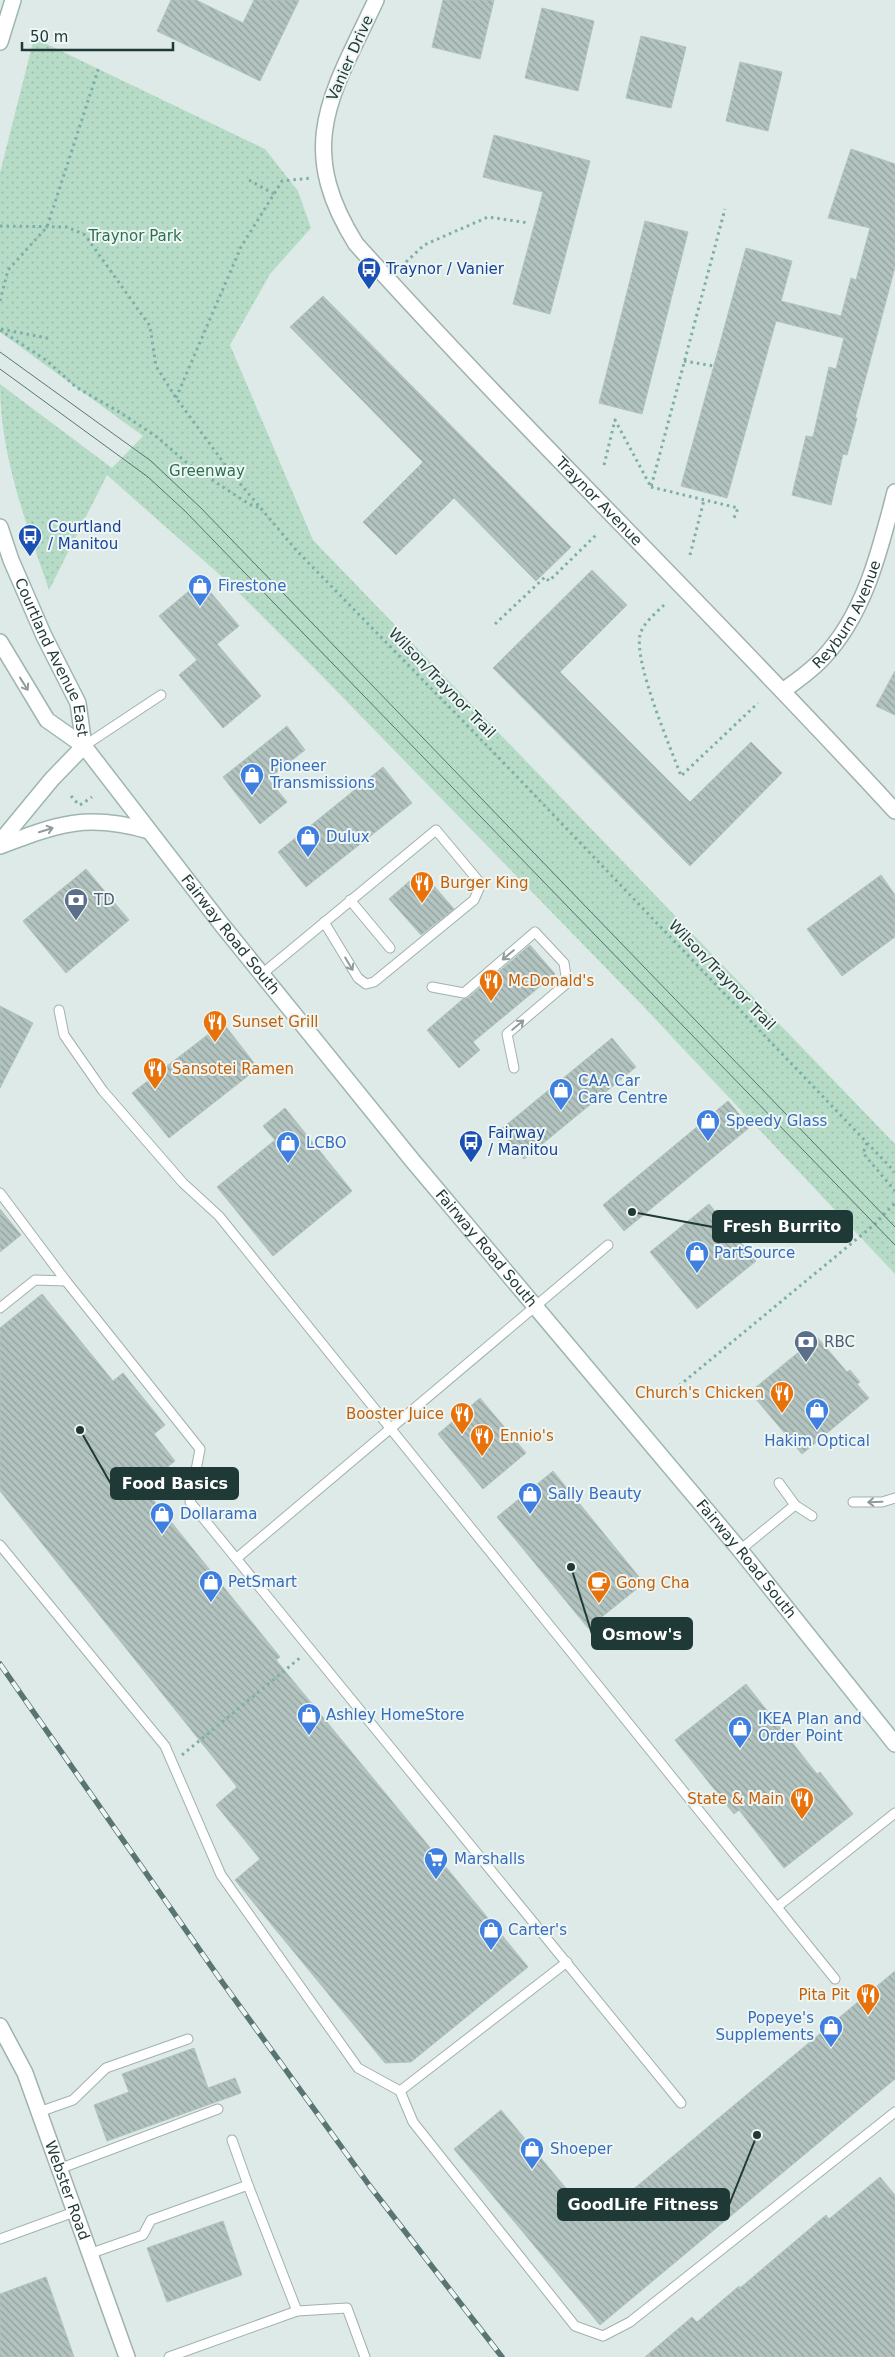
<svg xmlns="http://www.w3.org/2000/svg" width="895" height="2357" font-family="'DejaVu Sans',sans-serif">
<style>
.green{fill:url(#green-dots)}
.building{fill:url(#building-back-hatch);stroke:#b0c3bf}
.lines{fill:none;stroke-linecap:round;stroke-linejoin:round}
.service-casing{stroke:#a1b1af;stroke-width:11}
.minor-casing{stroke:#a1b1af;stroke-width:18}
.secondary-casing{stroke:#9db6b1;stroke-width:18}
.path{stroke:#7daea8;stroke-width:3;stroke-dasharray:2.5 4;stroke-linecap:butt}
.service{stroke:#fff;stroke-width:9}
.minor{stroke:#fff;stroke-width:15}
.secondary{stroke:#fff;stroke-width:15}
.tram{stroke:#597573;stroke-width:1}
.rail-casing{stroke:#597573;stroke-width:5.5}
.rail{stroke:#eef6f4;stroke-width:4;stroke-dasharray:11;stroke-linecap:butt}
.oneway{stroke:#8f9c9b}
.labels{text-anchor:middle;stroke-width:4;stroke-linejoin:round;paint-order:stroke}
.street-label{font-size:15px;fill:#1f3937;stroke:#eef6f4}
.park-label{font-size:15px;fill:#297052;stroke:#eef6f4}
.transit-label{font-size:15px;fill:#164399;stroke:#eef6f4;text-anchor:start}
.shop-label{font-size:15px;fill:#366cbe;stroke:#eef6f4;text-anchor:start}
.food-label{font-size:15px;fill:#c56008;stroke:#eef6f4;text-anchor:start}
.service-label{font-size:15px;fill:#4e5e75;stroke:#eef6f4;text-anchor:start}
.leader{fill:none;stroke:#1f3937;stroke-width:2}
.callout-dot{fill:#1f3937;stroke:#eef6f4;stroke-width:2}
.callout{fill:#1f3937;stroke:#1f3937;stroke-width:2}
.callout-label{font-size:16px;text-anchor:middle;font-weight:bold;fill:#fff}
</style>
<defs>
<pattern id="green-dots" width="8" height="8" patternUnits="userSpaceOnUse" patternTransform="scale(1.25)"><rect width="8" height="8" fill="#b6dcc7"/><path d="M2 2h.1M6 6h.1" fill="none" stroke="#9cbeac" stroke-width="1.8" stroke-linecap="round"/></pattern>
<pattern id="building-back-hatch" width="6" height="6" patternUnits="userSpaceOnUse" patternTransform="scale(1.25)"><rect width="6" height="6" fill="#b3c4c0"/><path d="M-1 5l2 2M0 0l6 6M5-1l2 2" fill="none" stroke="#91a09d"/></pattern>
</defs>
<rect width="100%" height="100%" fill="#deeae7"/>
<path class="green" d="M34 38 265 149 298 191 311 228 270 274 230 345 313 540 895 1144V1274L642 1005 321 675 228 582 107 475 49 590C26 523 0 455 0 384L112 468 143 436 0 332V173Z"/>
<g class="building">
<path d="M171 0H196L243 23 254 0H299L260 81 157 31Z"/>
<path d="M443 0H494L480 59 432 47Z"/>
<path d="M542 8 594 21 578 91 525 78Z"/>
<path d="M641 36 686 47 671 108 626 98Z"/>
<path d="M740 62 782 72 768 131 726 121Z"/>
<path d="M494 135 590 161 550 314 513 304 543 192 483 177Z"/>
<path d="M851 149 895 164V267L855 418H857L847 455 843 454 831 505 792 495 806 436 813 437 829 367 836 369 844 338 776 321 727 498 681 486 746 248 792 261 781 301 841 316 851 278 856 280 870 228 828 218Z"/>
<path d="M645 221 688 232 642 414 599 403Z"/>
<path d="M323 296 571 547 536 581 454 498 396 555 363 522 423 462 290 327Z"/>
<path d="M592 570 627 605 560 672 690 802 751 742 782 773 690 866 493 668Z"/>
<path d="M201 581 239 626 217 644 261 696 223 728 179 675 197 660 159 616Z"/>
<path d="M895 671V715L876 706Z"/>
<path d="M287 726 305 750 268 779 287 802 260 824 223 777Z"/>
<path d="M383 767 412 803 306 887 278 852Z"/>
<path d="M86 869 129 920 66 973 23 921Z"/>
<path d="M421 871 454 909 421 935 389 899Z"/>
<path d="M881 875 895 895V937L842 976 807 929Z"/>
<path d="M530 945 555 974 473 1042 480 1050 459 1068 427 1030 463 999 468 998Z"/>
<path d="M0 1006 33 1023 0 1088Z"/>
<path d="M223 1023 258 1068 169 1138 132 1093Z"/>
<path d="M612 1038 636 1067 524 1159 500 1130Z"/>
<path d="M728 1101 750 1127 624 1231 603 1205Z"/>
<path d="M285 1108 352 1191 273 1256 217 1187 275 1140 263 1126Z"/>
<path d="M709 1204 756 1261 697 1309 650 1252Z"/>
<path d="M0 1209 21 1235 0 1252Z"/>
<path d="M42 1294 113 1381 123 1373 165 1425 154 1434 175 1461 143 1487 280 1657 276 1660 528 1967 411 2062 385 2063 235 1880 260 1859 216 1805 237 1787 0 1491V1328Z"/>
<path d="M817 1337 847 1372 850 1370 860 1382 857 1384 869 1398 802 1454 750 1392Z"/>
<path d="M480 1398 526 1453 483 1489 438 1434Z"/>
<path d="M553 1471 644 1583 588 1628 497 1517Z"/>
<path d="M746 1684 817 1774 820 1772 853 1814 784 1868 739 1810 734 1814 675 1740Z"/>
<path d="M895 1971V2079L600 2325 454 2149 501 2110 594 2222Z"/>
<path d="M194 2048 208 2088 235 2078 241 2093 107 2141 94 2105 129 2092 122 2074Z"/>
<path d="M880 2177 895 2195V2357H645L692 2317 697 2322 739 2286 740 2288 826 2215 829 2219Z"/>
<path d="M223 2221 242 2275 167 2302 147 2248Z"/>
<path d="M46 2277 74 2357H0V2294Z"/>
</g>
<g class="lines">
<g class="service-casing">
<g id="service">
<path d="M84 746 161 695"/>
<path d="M350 900 390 948"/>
<path d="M262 974 436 830 481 884 474 900 374 982 366 984 358 978 324 922"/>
<path d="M432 987 464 993 535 932 564 963 567 983 507 1034 514 1068"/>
<path d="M59 1010 64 1035 103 1091 183 1183 219 1216 835 1979"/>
<path d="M0 1193 66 1281 200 1449 190 1502 681 2103"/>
<path d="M0 1308 35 1280 66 1281"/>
<path d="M779 1483 795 1505 812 1516"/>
<path d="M853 1502H882L895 1498"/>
<path d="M0 1545 165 1746 221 1875 358 2068 400 2091 413 2122 575 2326 603 2336 630 2322 895 2112"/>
<path d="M740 1550 795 1505"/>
<path d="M237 1558 608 1245"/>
<path d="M777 1907 895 1813"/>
<path d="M400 2091 567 1962"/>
<path d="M39 2112 73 2100 106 2068 188 2039"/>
<path d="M232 2140 248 2185"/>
<path d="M59 2169 218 2109"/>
<path d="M0 2239 74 2212"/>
<path d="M89 2254 143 2235 151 2220 248 2185 297 2311 169 2357"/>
<path d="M297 2311 347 2308 365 2357"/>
</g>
</g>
<g class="minor-casing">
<g id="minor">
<path id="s1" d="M376 0C332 94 294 145 356 244 531 438 719 619 895 811"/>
<path id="s2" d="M783 691C796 681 811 671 822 659 865 614 880 550 895 492"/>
<path id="s3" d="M0 2026 25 2073 127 2357"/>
</g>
</g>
<g class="secondary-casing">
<g id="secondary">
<path d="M0 42 13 0"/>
<path id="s4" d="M0 527 11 560 44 636 78 703 84 746"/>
<path id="s5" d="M0 642 47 720 84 746 222 925 412 1160 740 1550 895 1744"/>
<path d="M0 842 52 779 84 746"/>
<path d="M0 846C58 824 87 813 149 831"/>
</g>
</g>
<g class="path">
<path d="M249 180 274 194"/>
<path d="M0 226 67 227 85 235 150 326 156 366 176 398 232 474 296 550 500 759 895 1172"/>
<path d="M406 262 424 245 488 217 529 223"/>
<path d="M0 301 8 270 47 227 99 67"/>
<path d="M1 329 52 339"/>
<path d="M0 330 46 360 76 387 121 413 157 437 187 463 238 497 251 505 260 508"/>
<path d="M684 361 714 366"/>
<path d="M176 398 241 247 282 181 311 178"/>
<path d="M604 465 615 420 651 487 725 209"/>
<path d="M651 487 738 508 734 518"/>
<path d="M690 555 704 500"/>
<path d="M664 605C656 613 643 623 640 635 634 663 670 746 681 776L758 703"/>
<path d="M495 624 545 577 549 581 596 535"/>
<path d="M71 796 79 805"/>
<path d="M80 805 92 797"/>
<path d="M867 1143 863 1153 895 1191"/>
<path d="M669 1394 875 1224 895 1203"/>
<path d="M182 1755 301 1657"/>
</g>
<use href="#service" class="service"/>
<use href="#minor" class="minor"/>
<use href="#secondary" class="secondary"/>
<g class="tram">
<path d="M0 352 151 461 201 508 895 1227"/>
<path d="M0 369 148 477 185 511 895 1245"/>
</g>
<g class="rail-casing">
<path id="rail" d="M0 1664 220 1979 369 2185 502 2357"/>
</g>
<use href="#rail" class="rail"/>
</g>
<defs><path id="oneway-shaft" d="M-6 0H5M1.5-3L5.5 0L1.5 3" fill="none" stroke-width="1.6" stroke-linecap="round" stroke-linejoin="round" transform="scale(1.25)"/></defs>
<g class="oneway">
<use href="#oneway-shaft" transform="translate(24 684) rotate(58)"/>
<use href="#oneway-shaft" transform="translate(46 830) rotate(-17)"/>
<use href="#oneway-shaft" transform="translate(508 955) rotate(140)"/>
<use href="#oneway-shaft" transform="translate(349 964) rotate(59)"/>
<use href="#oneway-shaft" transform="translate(518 1025) rotate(-40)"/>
<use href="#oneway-shaft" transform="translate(875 1502) rotate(178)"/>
</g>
<defs>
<g id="bus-pin" transform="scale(1.25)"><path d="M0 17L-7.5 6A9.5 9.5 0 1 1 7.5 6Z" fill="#1a4fb4" stroke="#eef6f4"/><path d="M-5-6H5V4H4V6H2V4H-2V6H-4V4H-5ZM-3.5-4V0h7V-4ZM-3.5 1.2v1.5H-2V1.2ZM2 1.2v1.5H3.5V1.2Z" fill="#fff"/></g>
<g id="shop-pin" transform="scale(1.25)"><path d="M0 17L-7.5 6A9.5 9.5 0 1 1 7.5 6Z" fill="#3f7fe0" stroke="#eef6f4"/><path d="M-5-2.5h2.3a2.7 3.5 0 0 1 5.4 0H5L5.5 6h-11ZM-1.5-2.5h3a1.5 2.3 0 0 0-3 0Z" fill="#fff"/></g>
<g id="restaurant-pin" transform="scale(1.25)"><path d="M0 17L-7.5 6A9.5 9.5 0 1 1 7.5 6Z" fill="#e8710a" stroke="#eef6f4"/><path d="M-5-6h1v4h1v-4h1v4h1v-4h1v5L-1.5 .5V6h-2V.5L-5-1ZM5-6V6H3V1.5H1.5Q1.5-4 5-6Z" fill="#fff"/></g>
<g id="bank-pin" transform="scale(1.25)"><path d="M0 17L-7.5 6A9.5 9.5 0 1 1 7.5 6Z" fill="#5c6f8a" stroke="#eef6f4"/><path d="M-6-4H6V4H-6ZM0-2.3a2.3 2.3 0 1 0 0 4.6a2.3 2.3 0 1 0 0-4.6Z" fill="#fff"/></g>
<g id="cafe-pin" transform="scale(1.25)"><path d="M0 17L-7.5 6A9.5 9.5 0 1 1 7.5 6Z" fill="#e8710a" stroke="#eef6f4"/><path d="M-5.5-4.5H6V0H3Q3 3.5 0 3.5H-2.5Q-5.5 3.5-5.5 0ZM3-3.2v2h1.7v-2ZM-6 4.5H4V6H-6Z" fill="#fff"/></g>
<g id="supermarket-pin" transform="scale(1.25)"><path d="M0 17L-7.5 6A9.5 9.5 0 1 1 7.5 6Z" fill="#3f7fe0" stroke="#eef6f4"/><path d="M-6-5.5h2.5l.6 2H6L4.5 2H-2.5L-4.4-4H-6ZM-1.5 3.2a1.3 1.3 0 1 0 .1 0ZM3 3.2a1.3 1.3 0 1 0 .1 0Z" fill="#fff"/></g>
</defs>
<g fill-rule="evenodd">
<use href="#bus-pin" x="369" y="269"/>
<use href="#bus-pin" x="30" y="536"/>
<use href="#shop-pin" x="200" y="586"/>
<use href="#shop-pin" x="252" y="775"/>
<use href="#shop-pin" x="308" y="837"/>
<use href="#restaurant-pin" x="422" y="883"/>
<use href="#bank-pin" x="76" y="900"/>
<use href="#restaurant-pin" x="491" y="981"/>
<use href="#restaurant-pin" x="215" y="1022"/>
<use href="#restaurant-pin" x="155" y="1069"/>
<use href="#shop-pin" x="561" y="1090"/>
<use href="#shop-pin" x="708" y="1121"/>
<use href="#bus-pin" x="471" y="1142"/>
<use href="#shop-pin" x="288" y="1143"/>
<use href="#shop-pin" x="697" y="1253"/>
<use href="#bank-pin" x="806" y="1342"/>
<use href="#restaurant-pin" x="782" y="1393"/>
<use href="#shop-pin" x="817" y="1410"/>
<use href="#restaurant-pin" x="462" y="1414"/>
<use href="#restaurant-pin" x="482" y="1436"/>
<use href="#shop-pin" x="530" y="1494"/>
<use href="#shop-pin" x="162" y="1514"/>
<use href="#shop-pin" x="211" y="1582"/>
<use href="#cafe-pin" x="599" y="1583"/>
<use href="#shop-pin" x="309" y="1715"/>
<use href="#shop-pin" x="740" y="1728"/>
<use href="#restaurant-pin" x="802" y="1799"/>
<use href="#supermarket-pin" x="436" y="1859"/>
<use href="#shop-pin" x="491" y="1930"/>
<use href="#restaurant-pin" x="868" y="1995"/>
<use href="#shop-pin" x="831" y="2027"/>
<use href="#shop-pin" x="532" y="2149"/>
</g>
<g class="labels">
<g class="street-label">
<text transform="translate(350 58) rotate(-66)" y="5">Vanier Drive</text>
<text dy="5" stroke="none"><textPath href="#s1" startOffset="615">Traynor Avenue</textPath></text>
<text dy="5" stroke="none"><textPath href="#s2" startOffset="102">Reyburn Avenue</textPath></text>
<text dy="5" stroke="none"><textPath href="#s4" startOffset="141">Courtland Avenue East</textPath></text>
<text transform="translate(442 683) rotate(46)" y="5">Wilson/Traynor Trail</text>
<text dy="5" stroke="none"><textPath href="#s5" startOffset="375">Fairway Road South</textPath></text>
<text transform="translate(722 975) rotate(46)" y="5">Wilson/Traynor Trail</text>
<text dy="5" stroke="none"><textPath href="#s5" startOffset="780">Fairway Road South</textPath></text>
<text dy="5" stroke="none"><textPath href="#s5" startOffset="1185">Fairway Road South</textPath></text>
<text dy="5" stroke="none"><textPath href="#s3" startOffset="178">Webster Road</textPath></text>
</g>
<g class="park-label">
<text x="135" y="241">Traynor Park</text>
<text x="207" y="476">Greenway</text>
</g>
<g class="transit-label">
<text x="386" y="274">Traynor / Vanier</text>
<text x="48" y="532">Courtland<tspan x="48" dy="17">/ Manitou</tspan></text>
<text x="488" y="1138">Fairway<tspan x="488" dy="17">/ Manitou</tspan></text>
</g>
<g class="shop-label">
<text x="218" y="591">Firestone</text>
<text x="270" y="771">Pioneer<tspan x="270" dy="17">Transmissions</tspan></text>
<text x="326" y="842">Dulux</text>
<text x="578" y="1086">CAA Car<tspan x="578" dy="17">Care Centre</tspan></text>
<text x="726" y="1126">Speedy Glass</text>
<text x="306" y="1148">LCBO</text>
<text x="714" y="1258">PartSource</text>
<text x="817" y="1446" text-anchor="middle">Hakim Optical</text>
<text x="548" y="1499">Sally Beauty</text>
<text x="180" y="1519">Dollarama</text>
<text x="228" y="1587">PetSmart</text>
<text x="326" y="1720">Ashley HomeStore</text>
<text x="758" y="1724">IKEA Plan and<tspan x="758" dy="17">Order Point</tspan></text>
<text x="454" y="1864">Marshalls</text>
<text x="508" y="1935">Carter's</text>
<text x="814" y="2023" text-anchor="end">Popeye's<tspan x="814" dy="17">Supplements</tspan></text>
<text x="550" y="2154">Shoeper</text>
</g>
<g class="food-label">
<text x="440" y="888">Burger King</text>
<text x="508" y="986">McDonald's</text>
<text x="232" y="1027">Sunset Grill</text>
<text x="172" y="1074">Sansotei Ramen</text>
<text x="764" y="1398" text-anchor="end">Church's Chicken</text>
<text x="444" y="1419" text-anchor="end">Booster Juice</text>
<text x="500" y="1441">Ennio's</text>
<text x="616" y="1588">Gong Cha</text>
<text x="784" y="1804" text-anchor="end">State &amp; Main</text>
<text x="850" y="2000" text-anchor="end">Pita Pit</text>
</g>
<g class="service-label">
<text x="94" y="905">TD</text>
<text x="824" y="1347">RBC</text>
</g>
</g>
<path class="leader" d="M632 1212L713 1227M80 1430L111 1484M571 1567L592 1634M757 2135L729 2205"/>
<g class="callout-dot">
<circle cx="632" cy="1212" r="5"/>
<circle cx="80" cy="1430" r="5"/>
<circle cx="571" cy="1567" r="5"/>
<circle cx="757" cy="2135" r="5"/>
</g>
<g class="callout">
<rect x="713" y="1211" width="139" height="31" rx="5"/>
<rect x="111" y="1468" width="127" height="31" rx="5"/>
<rect x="592" y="1618" width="100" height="31" rx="5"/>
<rect x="558" y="2189" width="171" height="31" rx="5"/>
</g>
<g class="callout-label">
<text x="782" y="1232">Fresh Burrito</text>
<text x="175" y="1489">Food Basics</text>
<text x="642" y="1640">Osmow's</text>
<text x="643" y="2210">GoodLife Fitness</text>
</g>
<path d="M22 42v8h151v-8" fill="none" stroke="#1f3937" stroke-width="2.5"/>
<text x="30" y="42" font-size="15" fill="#1f3937" stroke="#eef6f4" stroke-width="4" paint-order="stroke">50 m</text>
</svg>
